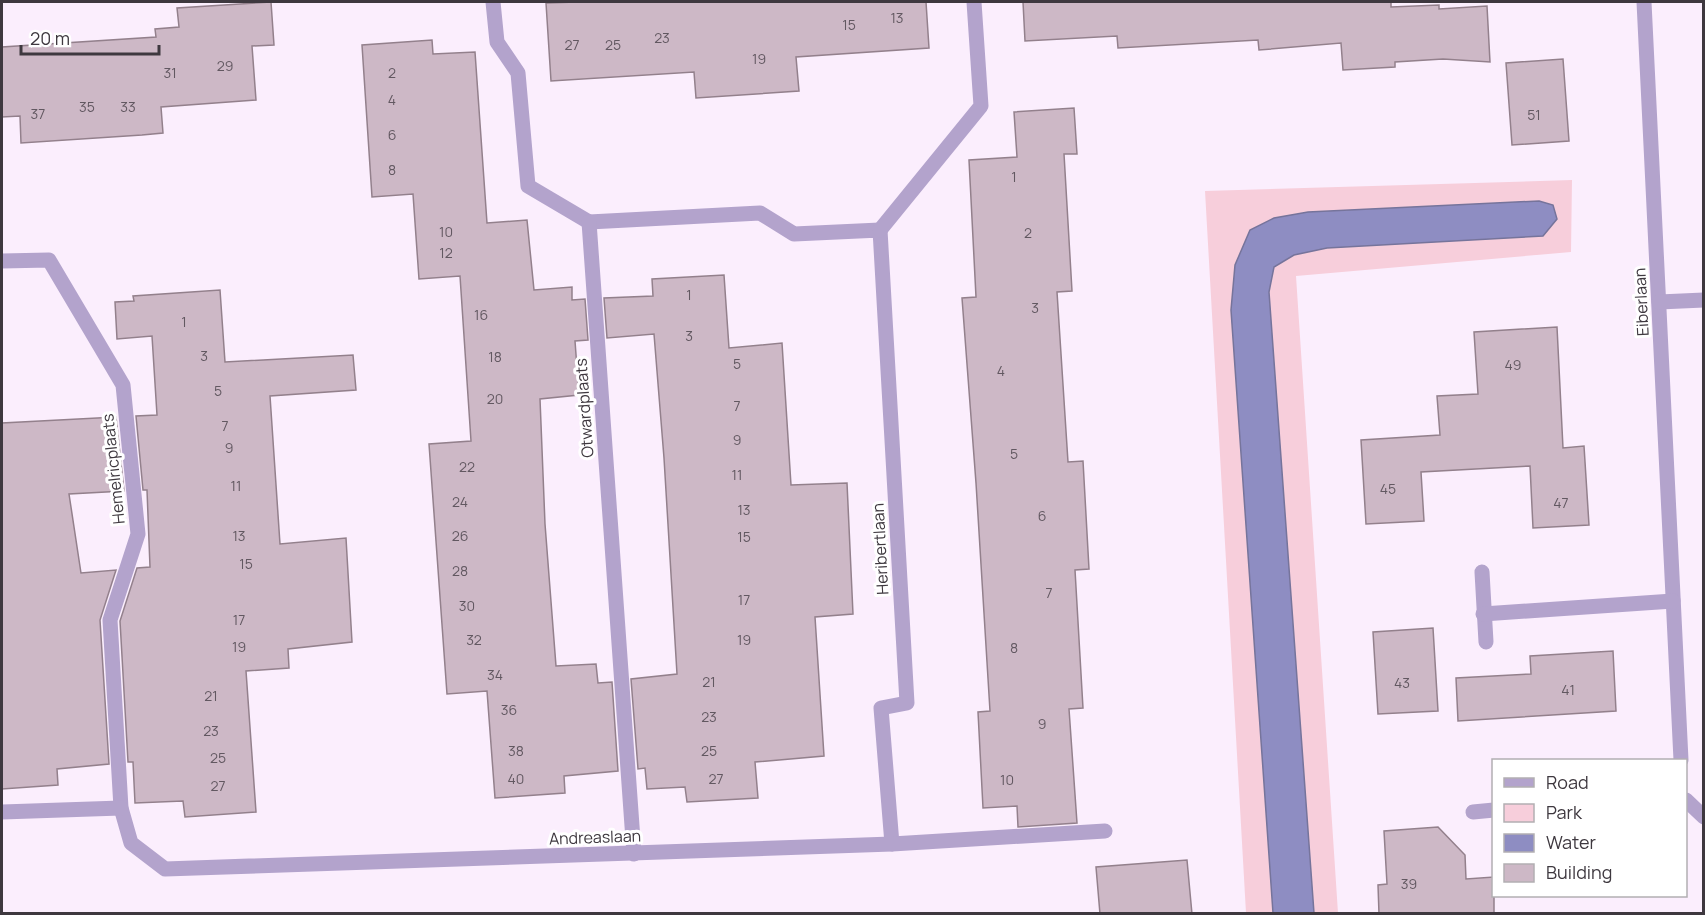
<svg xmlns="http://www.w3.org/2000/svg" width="1705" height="915" font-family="Manrope,sans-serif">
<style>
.green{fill:#f7cedb}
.water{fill:#8e8dc2;stroke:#76749b;stroke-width:1.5}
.building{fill:#cdb8c6;stroke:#93808c;stroke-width:1.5}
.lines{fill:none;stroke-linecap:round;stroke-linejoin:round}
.minor{stroke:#b3a3cc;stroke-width:15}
.labels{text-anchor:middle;stroke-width:6;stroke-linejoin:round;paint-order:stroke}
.number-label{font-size:14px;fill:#625861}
.street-label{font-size:16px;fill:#3e383f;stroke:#fff}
</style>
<rect width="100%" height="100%" fill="#fbeefd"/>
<path class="green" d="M1572 180 1571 252 1296 276 1338 913H1314L1269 292 1274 267 1294 255 1327 248 1543 236 1553 205 1539 201 1308 212 1274 218 1235 265 1231 310 1273 913H1246L1205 191Z"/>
<path class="water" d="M1539 201 1553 205 1557 219 1543 236 1327 248 1294 255 1274 267 1269 292 1314 913H1273L1231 310 1235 265 1250 230 1274 218 1308 212Z"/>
<g class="building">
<path d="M271 2 274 45 252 46 256 100 161 107 163 133 142 135 21 143 20 116 2 117V47L156 37 155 29 179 27 177 8Z"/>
<path d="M577 2H926L929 48 796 57 799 91 696 98 694 72 551 81 546 3Z"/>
<path d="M1023 2H1391V7L1439 5V9L1487 6 1490 62 1443 59 1395 62V67L1343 70 1341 43 1259 50 1258 40 1118 48 1117 36 1025 41Z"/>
<path d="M432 40 433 54 475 52 487 223 527 220 534 290 572 287V300L585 299 588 340 575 341 579 395 540 399 545 524 556 666 596 664 598 683 612 682 618 771 564 776 565 793 495 798 487 691 447 694 429 444 471 441 460 276 419 279 413 194 372 197 362 45Z"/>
<path d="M1563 59 1569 141 1512 145 1506 63Z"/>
<path d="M1074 108 1077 154H1064L1072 291 1057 292 1068 462 1083 461 1089 569 1075 570 1083 708 1069 709 1077 823 1018 827 1017 806 983 808 978 712 990 711 976 483 962 298 976 297 969 160 1017 157 1014 112Z"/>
<path d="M724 275 729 348 782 343 791 485 847 483 853 614 815 617 824 756 755 762 758 798 687 802 685 787 647 789 645 768 638 769 631 679 677 674 664 458 654 334 607 338 604 298 653 296 652 279Z"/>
<path d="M220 290 225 362 353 355 356 390 270 396 280 544 346 538 352 642 288 649 289 668 246 671 256 812 185 817 183 801 135 803 133 762H128L120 621 137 568 150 567 147 490H143L136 416 157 415 152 336 117 339 115 302 134 301 133 296Z"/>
<path d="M1557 327 1563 448 1584 446 1589 525 1533 528 1530 466 1421 472 1424 521 1366 524 1361 440 1440 435 1437 396 1478 394 1474 332Z"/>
<path d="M116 417 124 491 69 494 81 573 116 570 100 620 109 764 57 769 58 785 2 789V423Z"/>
<path d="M1433 628 1438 711 1378 714 1373 632Z"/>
<path d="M1613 651 1616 711 1458 721 1456 678 1531 674 1530 656Z"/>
<path d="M1438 827 1465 855 1466 879 1494 877V914H1379L1378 885 1387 884 1384 831Z"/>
<path d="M1187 860 1192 914H1100L1096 867Z"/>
</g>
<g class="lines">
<g class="minor">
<path d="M493 2 497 42 518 73 528 186 589 222"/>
<path d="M1644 2 1681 760"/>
<path d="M589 222 760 213 794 234 880 230 907 703 881 708 892 844"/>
<path d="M589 222 634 854"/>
<path d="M880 230 981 106 974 2"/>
<path d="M2 261 49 260 123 385 138 534 110 620 121 808 131 843 165 869 892 844 1105 831"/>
<path d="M1659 302 1704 300"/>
<path d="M1482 572 1486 642"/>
<path d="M1483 614 1673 601"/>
<path d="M1686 800 1704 817"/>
<path d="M2 812 121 808"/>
<path d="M1473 812 1494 810"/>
</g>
</g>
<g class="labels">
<g class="number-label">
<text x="897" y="23">13</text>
<text x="849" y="30">15</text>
<text x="662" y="43">23</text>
<text x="572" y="50">27</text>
<text x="613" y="50">25</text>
<text x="759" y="64">19</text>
<text x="225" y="71">29</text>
<text x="170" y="78">31</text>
<text x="392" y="78">2</text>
<text x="392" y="105">4</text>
<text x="87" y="112">35</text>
<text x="128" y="112">33</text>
<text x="38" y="119">37</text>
<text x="1534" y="120">51</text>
<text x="392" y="140">6</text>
<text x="392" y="175">8</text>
<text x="1014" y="182">1</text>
<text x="446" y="237">10</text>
<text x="1028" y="238">2</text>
<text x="446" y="258">12</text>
<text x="689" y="300">1</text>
<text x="1035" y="313">3</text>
<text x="481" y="320">16</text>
<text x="184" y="327">1</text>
<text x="689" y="341">3</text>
<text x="204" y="361">3</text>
<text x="495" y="362">18</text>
<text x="737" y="369">5</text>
<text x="1513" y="370">49</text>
<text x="1001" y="376">4</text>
<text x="218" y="396">5</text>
<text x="495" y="404">20</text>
<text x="737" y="411">7</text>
<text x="225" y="431">7</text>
<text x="737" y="445">9</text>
<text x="229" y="453">9</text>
<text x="1014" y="459">5</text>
<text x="467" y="472">22</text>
<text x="737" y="480">11</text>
<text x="236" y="491">11</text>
<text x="1388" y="494">45</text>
<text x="460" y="507">24</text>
<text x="1561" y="508">47</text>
<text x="744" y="515">13</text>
<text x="1042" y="521">6</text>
<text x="239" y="541">13</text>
<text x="460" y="541">26</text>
<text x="744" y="542">15</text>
<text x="246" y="569">15</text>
<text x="460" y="576">28</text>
<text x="1049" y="598">7</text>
<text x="744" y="605">17</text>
<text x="467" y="611">30</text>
<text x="239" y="625">17</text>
<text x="474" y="645">32</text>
<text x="744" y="645">19</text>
<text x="239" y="652">19</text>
<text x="1014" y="653">8</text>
<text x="495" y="680">34</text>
<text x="709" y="687">21</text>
<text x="1402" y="688">43</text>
<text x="1568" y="695">41</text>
<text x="211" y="701">21</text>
<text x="509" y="715">36</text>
<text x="709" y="722">23</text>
<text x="1042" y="729">9</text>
<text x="211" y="736">23</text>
<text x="516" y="756">38</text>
<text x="709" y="756">25</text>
<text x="218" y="763">25</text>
<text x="516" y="784">40</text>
<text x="716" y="784">27</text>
<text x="1007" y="785">10</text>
<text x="218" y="791">27</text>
<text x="1409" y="889">39</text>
</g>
<g class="street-label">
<text transform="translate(1641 302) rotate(-93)" y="6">Eiberlaan</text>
<text transform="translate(584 408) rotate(-94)" y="6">Otwardplaats</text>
<text transform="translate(113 469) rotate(-96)" y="6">Hemelricplaats</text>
<text transform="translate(880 549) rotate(-93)" y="6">Heribertlaan</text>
<text transform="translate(595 837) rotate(-2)" y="6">Andreaslaan</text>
</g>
</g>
<rect width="1705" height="915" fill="none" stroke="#3e383f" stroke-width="6"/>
<rect x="1492" y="759" width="195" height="138" fill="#ffffff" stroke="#b2afb2" stroke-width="1.5"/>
<rect x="1504" y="778" width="30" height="9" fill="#b3a3cc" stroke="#b2afb2" stroke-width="1.5"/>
<text x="1546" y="789" font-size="18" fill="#3e383f">Road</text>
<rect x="1504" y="804" width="30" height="18" fill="#f7cedb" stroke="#b2afb2" stroke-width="1.5"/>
<text x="1546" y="819" font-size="18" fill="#3e383f">Park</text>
<rect x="1504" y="834" width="30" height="18" fill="#8e8dc2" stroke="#b2afb2" stroke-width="1.5"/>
<text x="1546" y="849" font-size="18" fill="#3e383f">Water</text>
<rect x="1504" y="864" width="30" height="18" fill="#cdb8c6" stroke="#b2afb2" stroke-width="1.5"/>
<text x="1546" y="879" font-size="18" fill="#3e383f">Building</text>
<path d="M21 45v9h138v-9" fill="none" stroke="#3e383f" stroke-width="3"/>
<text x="30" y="45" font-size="18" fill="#3e383f" stroke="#ffffff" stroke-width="4.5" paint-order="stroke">20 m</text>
</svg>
